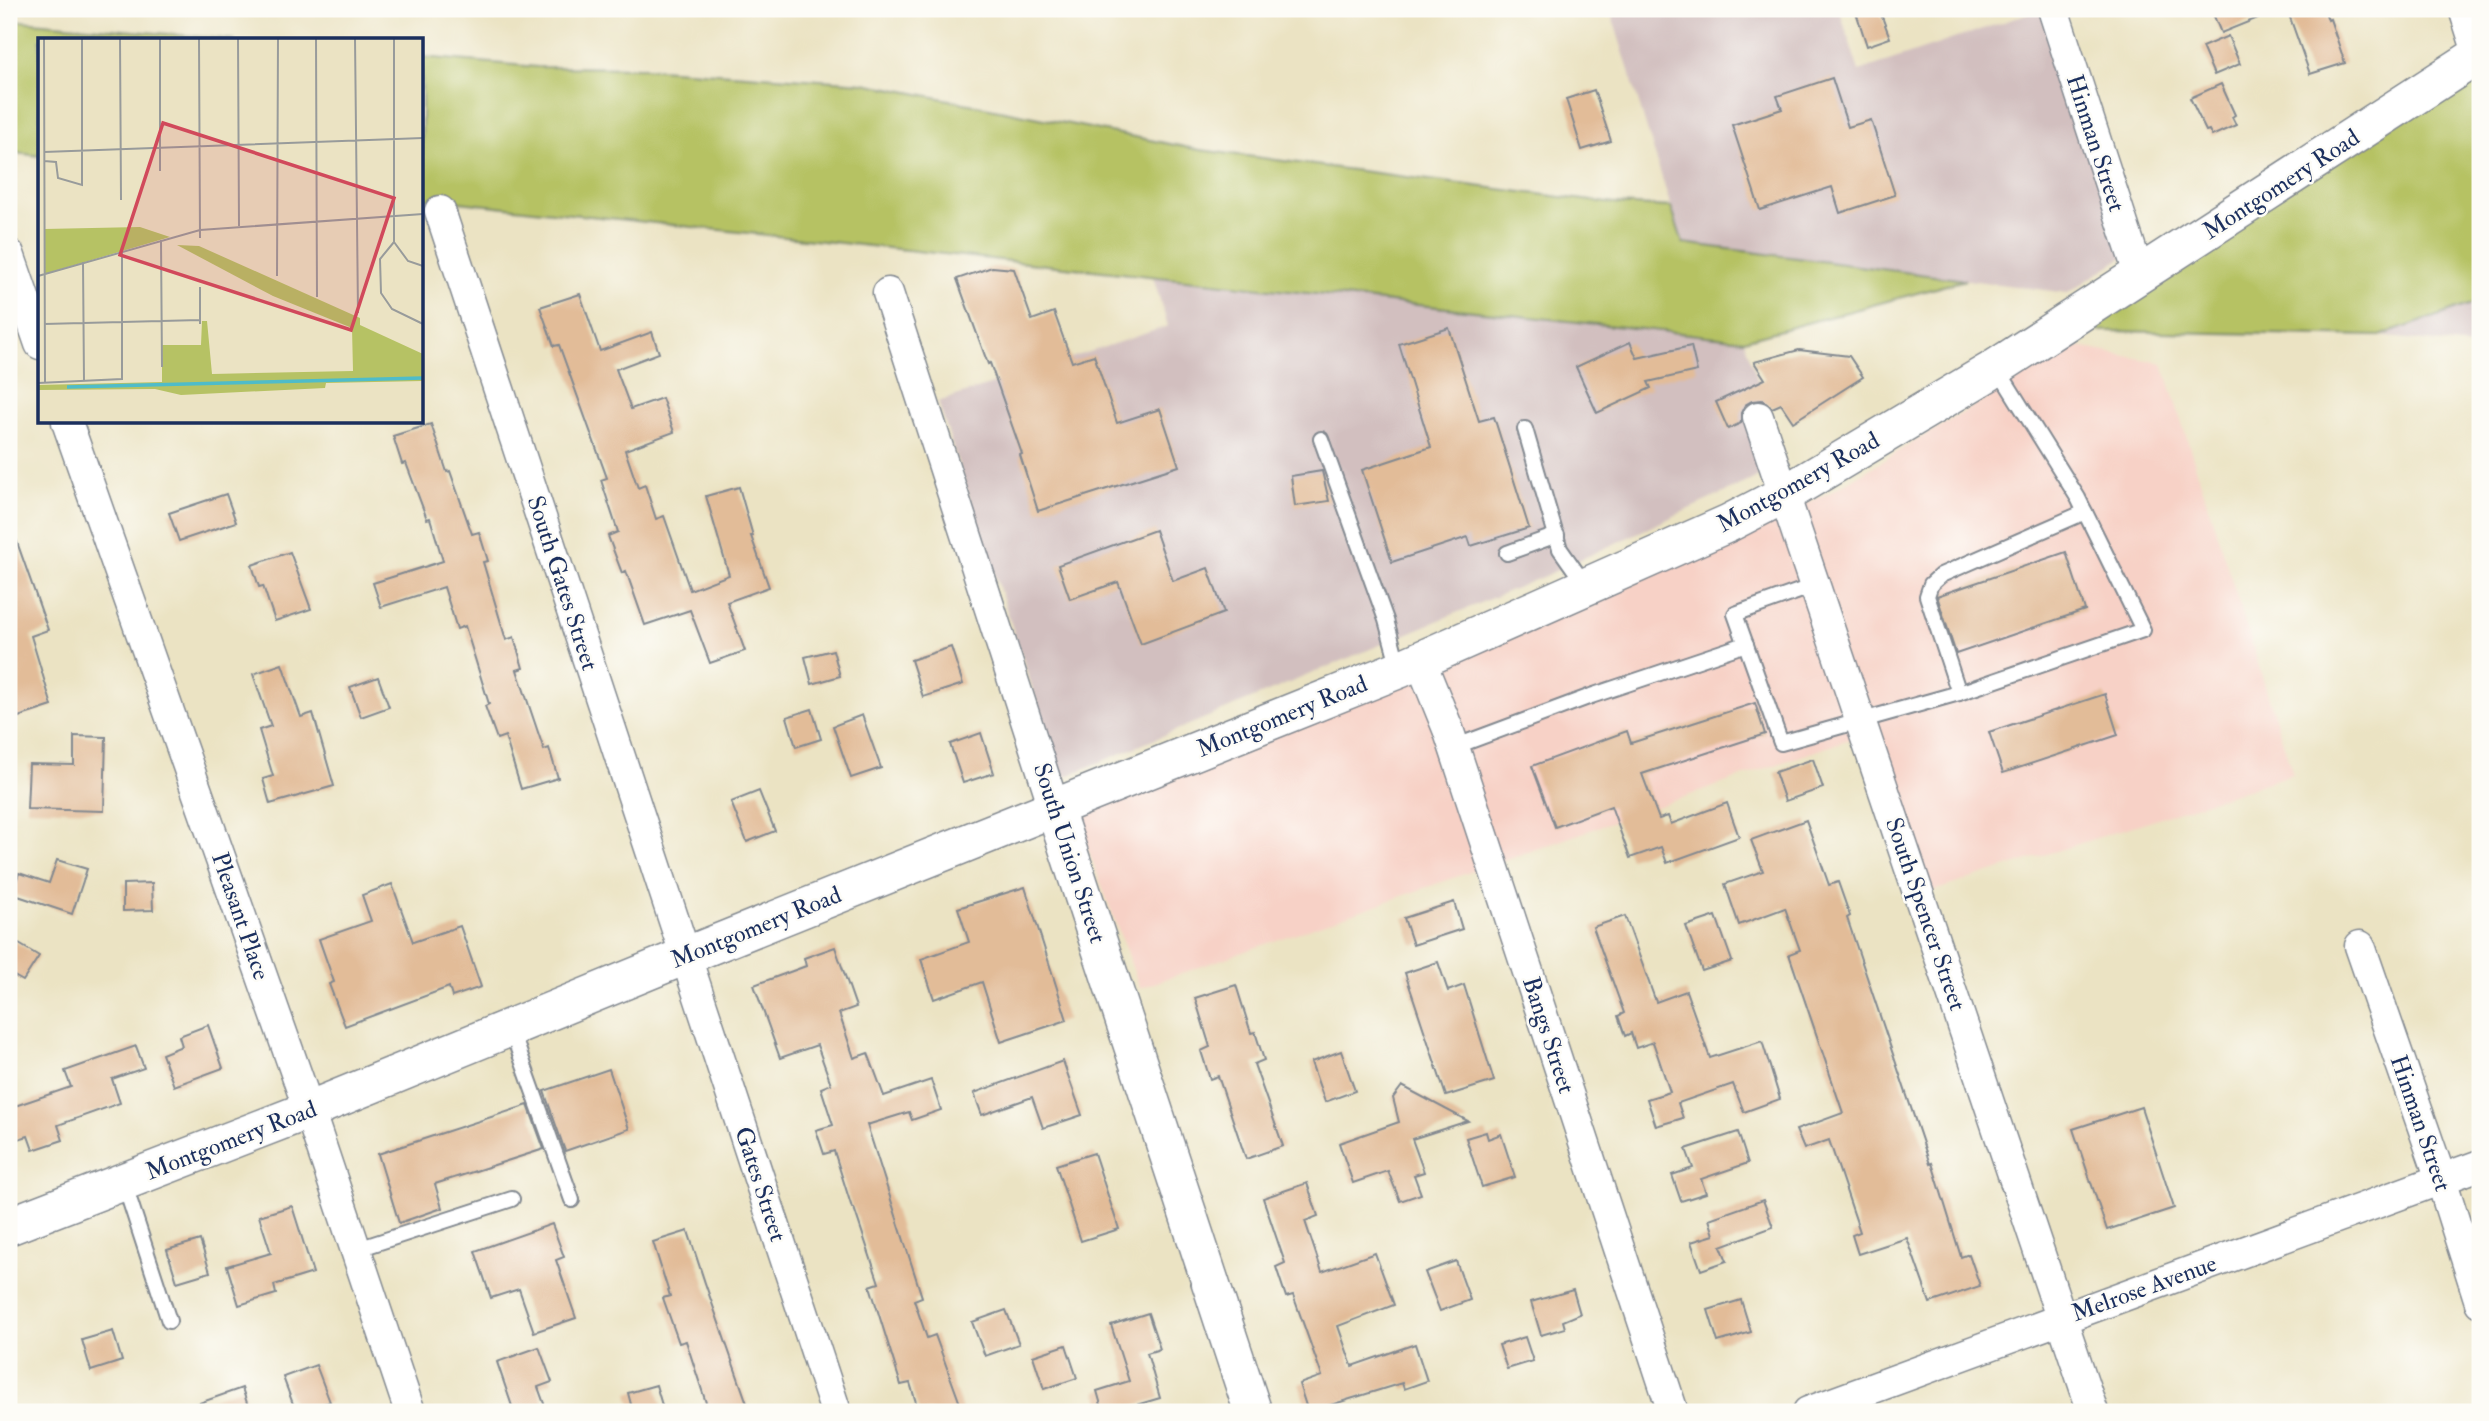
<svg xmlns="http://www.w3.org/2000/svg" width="2489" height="1421" font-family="'IM FELL Double Pica',serif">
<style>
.built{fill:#f7d1c6}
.industrial{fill:#d2bfbf}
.green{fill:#b6c264;stroke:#687861;stroke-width:2}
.building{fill:#e2bc98}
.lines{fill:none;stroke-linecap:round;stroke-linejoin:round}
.service-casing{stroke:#838990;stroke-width:18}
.minor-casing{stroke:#838990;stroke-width:33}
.tertiary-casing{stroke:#838990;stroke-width:40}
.service{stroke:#fff;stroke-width:14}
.minor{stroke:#fff;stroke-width:30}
.tertiary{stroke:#fff;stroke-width:37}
.labels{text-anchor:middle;stroke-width:5;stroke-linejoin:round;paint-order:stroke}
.street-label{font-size:24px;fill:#1b2f5e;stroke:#fdfcf7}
.inset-river{fill:none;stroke:#4fbcc9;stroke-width:3.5}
.inset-road{fill:none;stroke:#989b9b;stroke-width:2}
.view{fill:#d1495b;fill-opacity:0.15;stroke:#d1495b;stroke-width:3.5}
.inset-edge{fill:none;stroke:#1b2f5e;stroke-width:3.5}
</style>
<rect width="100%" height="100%" fill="#fdfcf7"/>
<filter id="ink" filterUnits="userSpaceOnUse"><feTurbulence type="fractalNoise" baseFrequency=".0143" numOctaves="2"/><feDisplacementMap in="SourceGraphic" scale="14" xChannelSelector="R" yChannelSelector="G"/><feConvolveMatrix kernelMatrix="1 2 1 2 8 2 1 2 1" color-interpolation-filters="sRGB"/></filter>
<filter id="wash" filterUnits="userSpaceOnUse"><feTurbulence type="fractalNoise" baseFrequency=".00686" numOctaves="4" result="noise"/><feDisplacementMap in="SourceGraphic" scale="28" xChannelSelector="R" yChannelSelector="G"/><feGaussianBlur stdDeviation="1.57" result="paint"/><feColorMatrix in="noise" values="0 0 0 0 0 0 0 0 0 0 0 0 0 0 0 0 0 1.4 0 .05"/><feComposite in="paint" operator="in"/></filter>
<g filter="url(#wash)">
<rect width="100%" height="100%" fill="#ebe3c3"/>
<path class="built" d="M2074 346 2163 363 2293 774 1912 898 1858 736 1140 988 1076 817 1572 611 1831 492Z"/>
<g class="industrial">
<path d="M1610 9H1839L1859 71 2042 9 2129 253 2068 293 1682 243Z"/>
<path d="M1153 277 1744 340 1786 464 1547 575 1062 778 938 402 1168 326Z"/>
<path d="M2480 301V347L2380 336Z"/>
</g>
<g class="green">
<path d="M9 20 236 40H40V156L9 152Z"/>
<path d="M2480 54V301L2380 336 2056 330Z"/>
<path d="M422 57 537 67 644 68 864 83 1200 150 1615 204 1671 207 1683 243 1965 280 1744 340 422 198Z"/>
</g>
<g id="blocks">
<g class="building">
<path d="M1855 9H1879L1890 38 1867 46Z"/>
<path d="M2211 9H2277L2278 10 2221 33Z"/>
<path d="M2287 9H2324L2328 20 2330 19 2345 63 2310 74Z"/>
<path d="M2228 36 2240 64 2214 75 2202 47Z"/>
<path d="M1832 78 1848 127 1871 120 1895 195 1840 213 1832 187 1760 210 1732 125 1782 109 1777 96Z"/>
<path d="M2221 84 2235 115 2232 117 2236 125 2212 136 2209 130 2206 131 2190 98Z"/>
<path d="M1594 90 1611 141 1582 150 1566 99Z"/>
<path d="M992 267 1014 269 1032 320 1054 312 1072 362 1094 355 1117 423 1160 409 1179 466 1038 511 1020 455 1022 454 990 363 988 364 957 279Z"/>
<path d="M580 294 600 351 652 332 659 353 616 369 631 409 662 398 674 432 625 450 638 488 645 485 656 519 664 516 690 590 729 575 706 496 739 487 753 536H751L769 587 727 602 745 651 710 663 690 610 645 625 626 571 622 573 608 536 618 532 601 480 607 478 559 345 554 346 540 307Z"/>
<path d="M1449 328 1479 421 1494 417 1529 528 1471 546 1468 537 1392 562 1362 470 1431 447 1399 344Z"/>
<path d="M1630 342 1637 358 1691 346 1697 371 1648 382 1651 388 1597 413 1576 367Z"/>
<path d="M1799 350 1849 356 1863 377 1793 422 1781 404 1772 408 1762 400 1752 401 1745 405 1741 413V423L1728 429 1716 402 1765 379 1754 362Z"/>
<path d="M431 424 447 472 450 471 472 534 479 532 488 561 483 562 506 640 514 637 523 668 517 670 544 750 549 748 558 778 521 789 505 736 497 739 485 706 489 704 465 626 457 629 444 587 381 607 373 583 443 561 430 518 427 519 406 463 402 464 393 436Z"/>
<path d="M1322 471 1329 501 1295 506 1291 476Z"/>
<path d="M226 494 236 522 179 541 169 513Z"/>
<path d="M9 528H12L48 630 31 636 52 706 9 720Z"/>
<path d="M1155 530 1173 581 1208 568 1224 613 1141 644 1118 582 1070 599 1058 565Z"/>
<path d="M290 552 311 609 275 621 263 586 259 587 252 565Z"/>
<path d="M2066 552 2085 610 1956 654 1937 596Z"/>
<path d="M951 647 963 684 923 697 911 660Z"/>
<path d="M833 650 840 676 812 684 805 657Z"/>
<path d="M282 664 301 717 313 713 334 786 270 804 263 779 273 776 259 730 271 726 253 674Z"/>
<path d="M378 677 389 707 361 717 350 687Z"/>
<path d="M2105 694 2118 735 2003 773 1989 732Z"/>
<path d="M1755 703 1765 734 1642 774 1659 819 1668 816 1671 824 1727 803 1739 837 1667 863 1661 847 1630 858 1611 806 1555 827 1532 766 1627 731 1631 743Z"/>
<path d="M812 709 821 739 796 747 787 717Z"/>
<path d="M862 715 881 768 851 778 833 726Z"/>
<path d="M981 733 994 773 963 783 950 744Z"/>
<path d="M74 736 106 737 104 811 27 809 29 764 74 765Z"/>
<path d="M1813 759 1823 788 1785 801 1775 772Z"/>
<path d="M759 791 775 831 747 842 731 802Z"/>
<path d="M1806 820 1829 885 1838 882 1850 916 1847 918 1930 1164 1932 1163 1961 1257 1969 1254 1980 1286 1930 1303 1907 1238 1858 1254 1852 1235 1860 1232 1829 1140 1804 1149 1796 1130 1843 1113 1789 954 1800 950 1785 908 1739 925 1725 884 1763 871 1751 840Z"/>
<path d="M57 860 87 869 72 914 12 894 19 873 49 883Z"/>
<path d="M152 883 153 910 123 911V884Z"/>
<path d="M392 884 413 942 460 926 481 987 452 997 449 987 345 1026 329 984 334 982 319 939 371 921 362 895Z"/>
<path d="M1025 887 1067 1020 1001 1042 982 982 934 999 921 959 969 942 958 908Z"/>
<path d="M1454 902 1462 929 1413 945 1404 918Z"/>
<path d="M1625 916 1656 1002 1686 991 1710 1058 1762 1041 1780 1099 1744 1112 1733 1084 1678 1103 1683 1118 1656 1126 1647 1099 1670 1092 1653 1042 1636 1048 1631 1033 1625 1036 1618 1016 1624 1013 1593 927Z"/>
<path d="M1716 916 1732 961 1702 971 1686 926Z"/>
<path d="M9 938 39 956 23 981 9 973Z"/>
<path d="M835 947 856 1007 839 1013 854 1058 868 1053 884 1096 931 1080 941 1110 912 1120 909 1112 867 1125 922 1297 914 1300 927 1338 935 1335 963 1412H919L910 1383 901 1385 870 1286 879 1283 854 1208H852L834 1151 824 1154 816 1130 833 1125 821 1088 831 1084 817 1045 780 1058 754 985 806 966 804 958Z"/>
<path d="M1438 962 1448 991 1464 985 1494 1081 1446 1096 1405 973Z"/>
<path d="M1236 985 1251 1033 1255 1032 1264 1060 1254 1064 1283 1146 1246 1159 1218 1076 1210 1079 1201 1051 1210 1047 1195 998Z"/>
<path d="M208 1025 223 1068 174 1086 162 1054 182 1046 179 1036Z"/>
<path d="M136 1046 144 1068 112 1079 120 1103 58 1125 63 1140 33 1150 28 1136 9 1142V1108L71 1087 65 1071Z"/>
<path d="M1341 1051 1355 1091 1325 1102 1311 1062Z"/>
<path d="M1063 1061 1082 1115 1043 1128 1032 1097 982 1115 974 1093Z"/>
<path d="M609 1069 629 1129 565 1151 544 1091Z"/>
<path d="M1402 1086 1468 1121 1412 1139 1424 1172 1414 1175 1421 1194 1400 1201 1388 1171 1353 1183 1339 1143 1399 1122 1393 1098Z"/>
<path d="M528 1105 544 1149 435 1184 442 1208 399 1223 378 1154Z"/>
<path d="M2141 1107 2174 1208 2107 1230 2073 1129Z"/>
<path d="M1486 1132 1488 1139 1501 1134 1515 1177 1482 1187 1466 1138Z"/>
<path d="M1738 1132 1748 1163 1701 1179 1706 1193 1681 1201 1672 1175 1693 1168 1686 1149Z"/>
<path d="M1094 1153 1119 1229 1081 1241 1056 1165Z"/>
<path d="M1307 1183 1318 1216 1305 1221 1322 1272 1375 1253 1394 1305 1338 1326 1352 1366 1415 1344 1427 1381 1404 1389 1402 1383 1308 1412 1299 1384 1322 1376 1293 1295 1286 1297 1276 1267 1285 1263 1263 1198Z"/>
<path d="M1763 1200 1773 1227 1721 1246 1727 1261 1701 1270 1691 1242 1714 1235 1709 1219Z"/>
<path d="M292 1206 313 1273 274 1285 276 1294 239 1305 227 1266 271 1253 259 1216Z"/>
<path d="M552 1224 564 1257 556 1260 576 1318 534 1332 519 1289 491 1298 475 1251Z"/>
<path d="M688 1231 705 1283 750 1412H709L686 1341 679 1343 663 1298 670 1296 653 1242Z"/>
<path d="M200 1240 210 1272 177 1282 167 1250Z"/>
<path d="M1456 1261 1470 1300 1440 1311 1425 1272Z"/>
<path d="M1573 1290 1580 1314 1563 1321 1565 1328 1541 1335 1531 1302Z"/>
<path d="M1741 1300 1751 1332 1718 1342 1708 1310Z"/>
<path d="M1006 1310 1019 1344 985 1356 972 1322Z"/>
<path d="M1148 1313 1160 1349 1147 1353 1160 1398 1133 1406 1135 1412H1103L1097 1391 1129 1381 1111 1325Z"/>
<path d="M113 1331 122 1361 91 1371 82 1340Z"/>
<path d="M1525 1337 1533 1361 1507 1369 1499 1345Z"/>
<path d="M1066 1345 1077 1378 1044 1389 1033 1356Z"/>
<path d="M539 1347 552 1382 538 1387 547 1412H514L497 1362Z"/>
<path d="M316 1365 330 1402 296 1412 283 1377Z"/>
<path d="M656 1385 664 1412H633L628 1393Z"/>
<path d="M242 1388 250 1412H183L182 1409Z"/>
</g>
</g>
</g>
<g filter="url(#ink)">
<use href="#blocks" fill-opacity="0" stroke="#838990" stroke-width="2"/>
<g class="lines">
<g class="service-casing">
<g id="service">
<path d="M1525 429 1560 549 1586 586"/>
<path d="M1321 439 1386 620 1399 668"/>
<path d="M1507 553 1557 535"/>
<path d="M1816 585 1735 614 1781 743 1959 693 2143 630 2078 498 1997 368"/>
<path d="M1959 693 1927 596 1931 584 1941 575 2085 512"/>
<path d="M1454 747 1591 696 1746 644"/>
<path d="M511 1029 572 1200"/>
<path d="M124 1183 169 1321"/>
<path d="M355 1250 512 1199"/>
</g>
</g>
<g class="minor-casing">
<g id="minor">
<path d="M2053 9 2140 277"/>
<path d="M2464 9 2479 56"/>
<path d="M440 211 836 1412"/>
<path d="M9 254 40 344"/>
<path d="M888 293 1054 807"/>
<path d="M1758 417 2093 1412"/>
<path d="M67 422 309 1110 410 1412"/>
<path d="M1420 660 1448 729 1673 1412"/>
<path d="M2360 946 2441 1179 2480 1302"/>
<path d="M1808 1412 2480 1165"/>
</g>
</g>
<g class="tertiary-casing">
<g id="tertiary">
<path d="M1054 807 1253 1412"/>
<path d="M9 1226 309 1110 685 956 1400 669 1729 523 1785 494 1989 372 2480 54"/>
</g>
</g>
<use href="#service" class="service"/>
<use href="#minor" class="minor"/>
<use href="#tertiary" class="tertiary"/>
</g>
</g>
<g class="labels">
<g class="street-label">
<text transform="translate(2096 143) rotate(72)" y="8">Hinman Street</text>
<text transform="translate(2281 184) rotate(-33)" y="8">Montgomery Road</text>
<text transform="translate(1798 482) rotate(-29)" y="8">Montgomery Road</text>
<text transform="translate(563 583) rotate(72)" y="8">South Gates Street</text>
<text transform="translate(1282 716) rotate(-22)" y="8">Montgomery Road</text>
<text transform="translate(1070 853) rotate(72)" y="8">South Union Street</text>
<text transform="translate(1926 914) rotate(71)" y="8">South Spencer Street</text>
<text transform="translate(241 916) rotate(71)" y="8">Pleasant Place</text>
<text transform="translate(756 927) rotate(-22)" y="8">Montgomery Road</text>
<text transform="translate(1549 1035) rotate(72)" y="8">Bangs Street</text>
<text transform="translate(2421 1123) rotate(71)" y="8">Hinman Street</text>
<text transform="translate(231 1140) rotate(-21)" y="8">Montgomery Road</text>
<text transform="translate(761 1184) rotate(72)" y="8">Gates Street</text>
<text transform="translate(2144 1288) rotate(-20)" y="8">Melrose Avenue</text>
</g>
</g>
<g transform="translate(38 38)">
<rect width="385" height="385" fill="#ebe3c3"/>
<path d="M102 189 132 199 6 236V191ZM139 207 161 208 322 280V287L385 316V343L288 345 287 350 143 357 117 351 0 352V347L124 344V307H163L164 283H169L174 336 315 333 314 290 235 258Z" fill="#b6c264"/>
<path class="inset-river" d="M29 349 385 340"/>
<path class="inset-road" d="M6 0 7 345M82 0 83 162M122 0V133M161 0 162 200M200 0 201 188M278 0 279 259M317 0 320 275M6 114 385 100M6 123 18 124 20 140 44 147V0M123 202 124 329M356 204V0M356 204 342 221 343 255 354 271 385 286M356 204 370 223 385 228M45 224 46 344M0 238 162 192 385 176M239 238 240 0M162 249V286M6 286 162 282M0 345 84 341V212"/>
<path class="view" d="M125 85 356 160 313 292 82 217Z"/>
<rect width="385" height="385" class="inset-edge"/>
</g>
<rect width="2489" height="1421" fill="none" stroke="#fdfcf7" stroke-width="35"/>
</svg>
